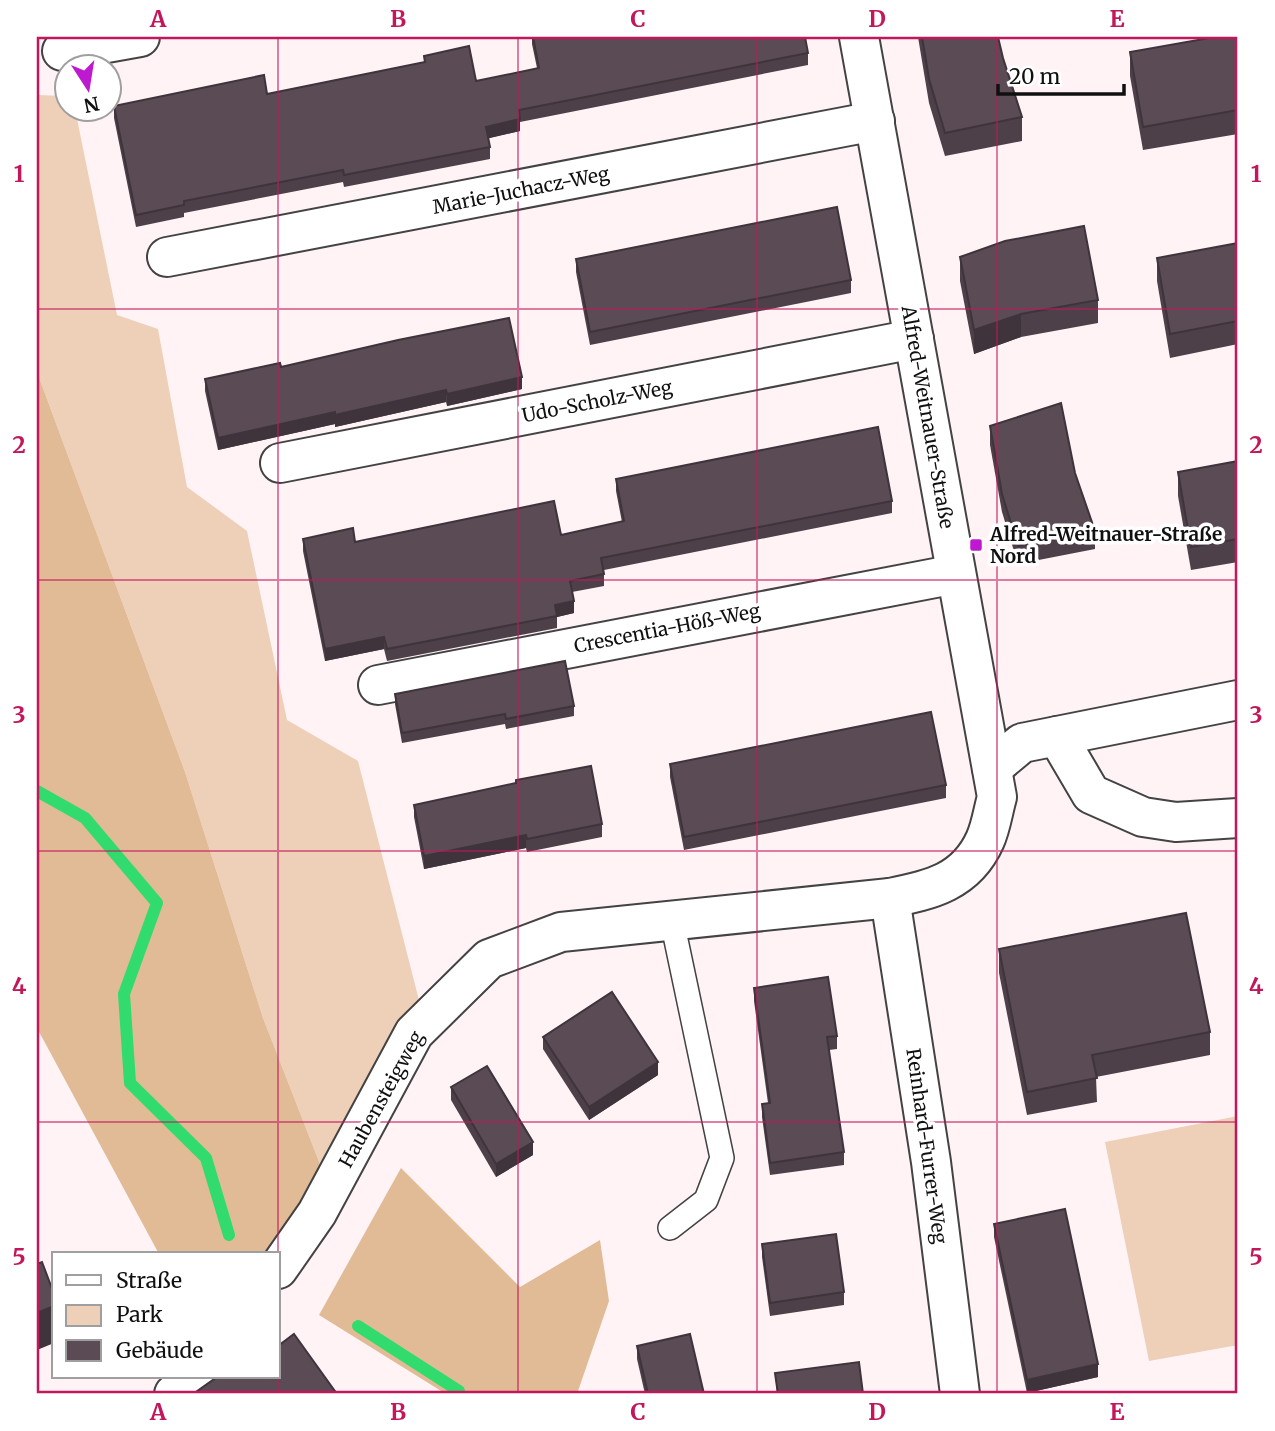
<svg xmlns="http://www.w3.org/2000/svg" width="1275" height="1431" font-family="Merriweather,serif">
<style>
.green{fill:#eecfb8}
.forest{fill:#e1bb95}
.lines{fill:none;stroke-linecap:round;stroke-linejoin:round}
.stream{stroke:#32db6d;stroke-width:12}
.service-casing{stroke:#434343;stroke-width:26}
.minor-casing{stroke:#434343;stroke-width:42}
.service{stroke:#fff;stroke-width:23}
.minor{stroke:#fff;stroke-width:38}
.wall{fill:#4d4049}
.shaded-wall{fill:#3f343c}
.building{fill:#5a4b55;stroke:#3f343c;stroke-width:2}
.grid{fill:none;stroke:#c2185b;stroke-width:2;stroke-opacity:0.55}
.poi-dot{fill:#be19cf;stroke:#fff;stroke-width:2.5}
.labels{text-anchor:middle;stroke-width:7;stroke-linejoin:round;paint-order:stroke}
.street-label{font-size:19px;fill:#101010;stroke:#fff}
.poi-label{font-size:19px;font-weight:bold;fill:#101010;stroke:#fff;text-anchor:start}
.neatline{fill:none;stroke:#c2185b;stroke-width:2.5}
.grid-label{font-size:23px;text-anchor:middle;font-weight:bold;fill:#c2185b}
</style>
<rect width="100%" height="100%" fill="#fff3f6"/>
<g class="green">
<path d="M37 95 66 96V108L75 109 117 315 158 329 187 487 247 531 287 720 358 761 421 1008 325 1177 263 1018 185 772 37 372Z"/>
<path d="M1238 1116V1345L1149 1361 1105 1142Z"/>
</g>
<g class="forest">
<path d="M37 372 185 772 263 1018 325 1177 264 1254H159L37 1028Z"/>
<path d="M401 1168 520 1287 600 1240 609 1301 577 1394H446L319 1315Z"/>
</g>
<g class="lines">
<g class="stream">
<path d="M37 791 85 818 157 903 124 994 130 1083 206 1158 229 1235"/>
<path d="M358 1326 459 1391 457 1394"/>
</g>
<g class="service-casing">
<path id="service" d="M670 1228 706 1200 722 1158 672 921"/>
</g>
<g class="minor-casing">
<g id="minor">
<path d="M62 51 140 37"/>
<path d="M167 257 875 121"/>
<path d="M280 463 914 339"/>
<path d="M378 685 956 574"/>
<path d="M1057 736 1091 794 1143 817 1176 822 1238 818"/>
<path d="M992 768 1022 743 1238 700"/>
<path d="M890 898 931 1162 960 1394"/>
<path d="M278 1269 317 1213 414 1033 489 959 561 932 890 898C931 890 966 882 985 840 991 827 993 811 997 797L859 37"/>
<path d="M174 1394 195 1377"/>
</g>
</g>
<use href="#service" class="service"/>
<use href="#minor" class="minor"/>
</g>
<g class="wall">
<path d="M532 37H805L808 53V65L520 122V131L488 138 490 147V159L344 187 343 182 184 213V217L136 227 114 118V106L267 94 424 63V56L476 81 537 68 532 44Z"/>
<path d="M918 37H998L1003 58 1022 117V141L945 156 929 103Z"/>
<path d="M1238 37V134L1143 150 1130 76V52Z"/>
<path d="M1238 243V344L1170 358 1157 281V258Z"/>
<path d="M960 257 1098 300V323L1021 337 974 354 960 281Z"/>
<path d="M576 259 851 280V293L590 345 576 272Z"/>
<path d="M281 367 522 389 447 406 446 402 335 427V424L218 450 205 391V379Z"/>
<path d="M990 426 1095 531V549L1018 564 1002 512 990 445Z"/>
<path d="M1238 461V562L1191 570 1178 496V472Z"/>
<path d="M616 479 892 501V513L604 570V586L572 592 574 613 557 617V628L387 661 384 649 325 661 303 551V539L355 542 561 535 622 522 616 491Z"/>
<path d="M395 694 574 706V716L506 729 505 724 402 743 395 704Z"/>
<path d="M670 764 946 785V798L684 850 670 777Z"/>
<path d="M414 805 602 824V837L527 852 526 848 424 869 414 817Z"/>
<path d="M999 949 1210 1032V1055L1096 1077 1097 1102 1027 1115 999 973Z"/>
<path d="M754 988 837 1036V1049L829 1050 844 1152V1165L770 1175 762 1117V1104L768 1103 754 1001Z"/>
<path d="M543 1037 658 1075 589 1120 543 1049Z"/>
<path d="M451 1087 533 1155 496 1177 451 1100Z"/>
<path d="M994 1224 1098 1377 1027 1393 994 1237Z"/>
<path d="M762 1244 844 1292V1305L770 1316 762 1257Z"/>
<path d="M637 1346 704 1394H645L637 1359Z"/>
<path d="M775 1373 863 1394H777Z"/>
</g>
<g class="shaded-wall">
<path d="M520 119V131L486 139V127Z"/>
<path d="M1021 314V337L974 354V330Z"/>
<path d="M522 377V389L447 406V394Z"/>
<path d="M446 390V402L335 427V415Z"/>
<path d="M335 412V424L218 450V438Z"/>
<path d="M574 601V613L557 617 555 605Z"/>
<path d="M384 637V649L325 661V649Z"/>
<path d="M526 835V848L424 869V856Z"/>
<path d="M658 1062V1075L589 1120V1107Z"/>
<path d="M533 1142V1155L496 1177V1164Z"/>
<path d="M54 1306V1343L37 1350V1313Z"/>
<path d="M1098 1364V1377L1027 1393V1380Z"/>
</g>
<g class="building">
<path d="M533 37H805L808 53 519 110 520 119 486 127 490 147 344 175 343 170 184 201V205L136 215 114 106 264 75 267 94 425 62 424 56 469 46 476 81 539 68Z"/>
<path d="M922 37H998L1003 58 1022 117 945 133 929 79Z"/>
<path d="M1215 37H1238V110L1143 127 1130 52Z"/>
<path d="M837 207 851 280 590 332 576 259Z"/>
<path d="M1084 226 1098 300 1021 314 974 330 960 257 1005 241Z"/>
<path d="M1238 243V321L1170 334 1157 258Z"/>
<path d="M509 318 522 377 447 394 446 390 335 415V412L218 438 205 379 280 363 281 367 398 340Z"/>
<path d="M1061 403 1075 473 1095 531 1018 546 1002 494 990 426Z"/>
<path d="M878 427 892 501 601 558 604 574 570 581 574 601 555 605 557 616 387 649 384 637 325 649 303 539 353 528 355 542 554 501 561 535 624 521 616 479Z"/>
<path d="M1238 461V539L1191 547 1178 472Z"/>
<path d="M565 661 574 706 506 719 505 714 402 733 395 694Z"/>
<path d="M931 712 946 785 684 837 670 764Z"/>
<path d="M591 766 602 824 527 839 526 835 424 856 414 805 516 783V780Z"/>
<path d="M1186 913 1210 1032 1092 1055 1097 1078 1027 1092 999 949Z"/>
<path d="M828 977 837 1036 827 1037 844 1152 770 1163 762 1104 770 1103 754 988Z"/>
<path d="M612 992 658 1062 589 1107 543 1037Z"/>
<path d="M487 1066 533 1142 496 1164 451 1087Z"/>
<path d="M1065 1209 1098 1364 1027 1380 994 1224Z"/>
<path d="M836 1234 844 1292 770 1303 762 1244Z"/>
<path d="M42 1262 54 1294V1306L37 1313V1264Z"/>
<path d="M294 1334 337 1394H193L217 1377H278V1346Z"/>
<path d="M690 1334 704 1394H648L637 1346Z"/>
<path d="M859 1362 863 1394H778L775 1373Z"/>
</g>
<path class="grid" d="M278 37V1254M518 37V1394M757 37V1394M997 37V1394M37 309H1238M37 580H1238M37 851H1238M37 1122H1238M278 1377V1394"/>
<rect class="poi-dot" x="969" y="538" width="14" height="14" rx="3.5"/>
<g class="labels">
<g class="street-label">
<text transform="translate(521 190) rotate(-11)" y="7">Marie-Juchacz-Weg</text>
<text transform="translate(597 401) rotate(-11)" y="7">Udo-Scholz-Weg</text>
<text transform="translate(928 417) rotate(80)" y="7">Alfred-Weitnauer-Straße</text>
<text transform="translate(667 628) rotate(-11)" y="7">Crescentia-Höß-Weg</text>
<text transform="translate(381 1099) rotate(-61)" y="7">Haubensteigweg</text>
<text transform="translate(927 1146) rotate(82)" y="7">Reinhard-Furrer-Weg</text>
</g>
<g class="poi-label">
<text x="990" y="541">Alfred-Weitnauer-Straße<tspan x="990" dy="22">Nord</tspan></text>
</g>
</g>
<rect width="1275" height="1431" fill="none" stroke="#ffffff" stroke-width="77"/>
<rect x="52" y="1252" width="228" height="126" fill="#ffffff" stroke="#9f9f9f" stroke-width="2"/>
<rect x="66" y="1275" width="35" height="10" fill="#ffffff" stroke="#9f9f9f" stroke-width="2"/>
<text x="116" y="1288" font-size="21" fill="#101010">Straße</text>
<rect x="66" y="1305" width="35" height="21" fill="#eecfb8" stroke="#9f9f9f" stroke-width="2"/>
<text x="116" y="1322" font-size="21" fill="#101010">Park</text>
<rect x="66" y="1340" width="35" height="21" fill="#5a4b55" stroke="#9f9f9f" stroke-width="2"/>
<text x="116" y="1358" font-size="21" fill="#101010">Gebäude</text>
<g transform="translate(88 88) rotate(168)"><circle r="33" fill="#ffffff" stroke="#9f9f9f" stroke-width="2"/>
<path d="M0-5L12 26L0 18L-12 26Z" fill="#be19cf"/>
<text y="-10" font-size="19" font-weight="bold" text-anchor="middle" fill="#101010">N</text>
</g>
<path d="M998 84v10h126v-10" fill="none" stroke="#101010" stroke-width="3.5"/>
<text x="1009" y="84" font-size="21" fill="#101010" stroke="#ffffff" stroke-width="5" paint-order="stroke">20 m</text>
<rect x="38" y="38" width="1198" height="1354" class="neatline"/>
<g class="grid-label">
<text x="158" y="27">A</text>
<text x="398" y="27">B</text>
<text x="638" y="27">C</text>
<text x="877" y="27">D</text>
<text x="1117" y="27">E</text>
<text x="19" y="182">1</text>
<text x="1256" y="182">1</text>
<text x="19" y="453">2</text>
<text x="1256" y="453">2</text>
<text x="19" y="723">3</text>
<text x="1256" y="723">3</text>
<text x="19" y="994">4</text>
<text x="1256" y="994">4</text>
<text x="19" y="1265">5</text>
<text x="1256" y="1265">5</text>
<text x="158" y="1420">A</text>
<text x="398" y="1420">B</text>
<text x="638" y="1420">C</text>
<text x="877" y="1420">D</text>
<text x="1117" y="1420">E</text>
</g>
</svg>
